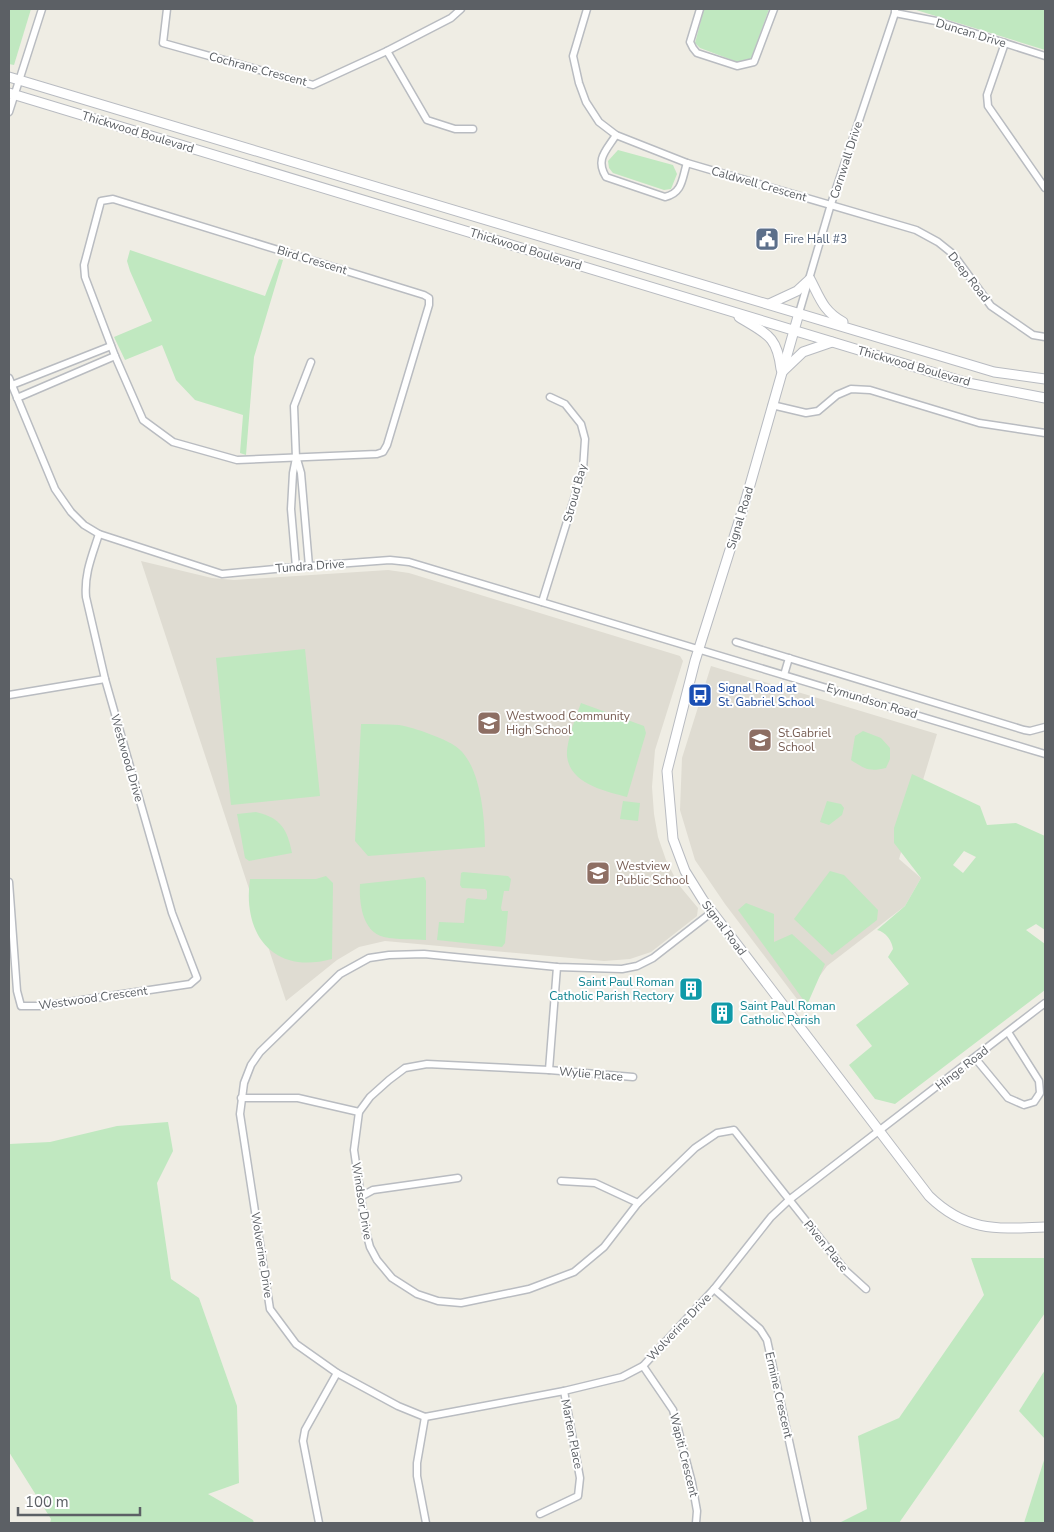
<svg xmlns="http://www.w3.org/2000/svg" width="1054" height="1532" font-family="'Nunito Sans',sans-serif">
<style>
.education{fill:#dfdcd2}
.green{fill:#c0e8c0;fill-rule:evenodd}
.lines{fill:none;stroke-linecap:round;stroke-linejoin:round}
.street-casing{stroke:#b9bcc1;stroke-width:9}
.secondary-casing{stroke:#b8bbc1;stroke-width:11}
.street{stroke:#fff;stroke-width:6}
.secondary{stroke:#fff;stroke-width:9}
.labels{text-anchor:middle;stroke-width:4;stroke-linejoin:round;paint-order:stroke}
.street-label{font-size:12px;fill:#5c6065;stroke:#fff}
.service-label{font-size:12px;fill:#4e5e75;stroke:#fff;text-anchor:start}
.transit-label{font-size:12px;fill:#164399;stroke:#fff;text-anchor:start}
.education-label{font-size:12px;fill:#785e54;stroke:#fff;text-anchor:start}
.culture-label{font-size:12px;fill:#0d838f;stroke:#fff;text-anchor:end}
</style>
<rect width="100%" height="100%" fill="#efede4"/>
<g class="education">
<path d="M141 561 212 578 234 580 388 570 409 573 680 656 683 661 655 750 652 787 654 814 658 837 666 860 678 884 698 908 697 916 651 952 630 959 604 961 385 941 359 947 337 960 286 1001Z"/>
<path d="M711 666 937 734 899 859 921 878 905 906 827 966 800 1003 725 904 695 860 680 810 682 758Z"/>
</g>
<g class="green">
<path d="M9 9H31L14 65 9 64Z"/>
<path d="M704 9H769L751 59 740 63 700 48 695 43Z"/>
<path d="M913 9H1045V50Z"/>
<path d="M618 150 673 165 677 174 671 189 664 190 613 173 609 168 608 161Z"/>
<path d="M130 250 265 296 279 259 283 260 254 357 246 455 240 453 243 415 195 400 176 380 162 345 125 360 114 337 152 321 130 271 127 261Z"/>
<path d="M305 649 320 796 231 805 216 658Z"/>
<path d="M581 703 644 726 646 733 627 797C605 791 570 784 567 756 566 743 576 716 581 703Z"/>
<path d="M361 724C374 724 387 724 399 725 413 727 450 740 459 749 481 768 485 819 485 847L368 856 355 841Z"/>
<path d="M863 731 881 738 890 748V759L886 768C869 772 865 769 851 760L855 736Z"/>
<path d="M912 774 980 806 987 825 1016 823 1045 836V930L1036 924 1026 930 1045 944V990L895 1104 875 1099 849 1065 872 1046 856 1025 909 984 888 957 893 949C892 941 886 932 877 930L905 906 921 878 894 843V828ZM964 851 976 857 963 873 953 865Z"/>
<path d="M623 801 640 803 638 821 620 819Z"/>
<path d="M827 801 841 804 844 808 842 815 829 825 820 822Z"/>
<path d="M256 812C281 818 287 829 292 853L249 861 245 858 237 814Z"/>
<path d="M830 871 844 875 878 910 877 920 832 955 794 919Z"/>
<path d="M463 872 508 876 511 879 509 891H504L501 908 502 911H508L505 943 502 947 437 940 439 922 464 923 466 900 468 898 485 900 487 898V891L485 889 462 888 460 885 461 873Z"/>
<path d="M326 876 333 883 332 959C274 975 242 935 250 879H316Z"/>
<path d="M424 877 426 881V940C413 939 397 940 384 937 362 932 359 902 360 884Z"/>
<path d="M746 903 774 914V942L792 934 825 964 807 1005 738 910Z"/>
<path d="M168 1122 173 1151 157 1183 171 1279 199 1298 237 1406 239 1483 208 1494 253 1520 254 1523H50L51 1519 9 1452V1144L50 1142 117 1126Z"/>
<path d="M971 1258H1045V1313L899 1523H839L867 1509 858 1436 899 1418 984 1295Z"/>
<path d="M1045 1370V1439L1019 1411Z"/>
<path d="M1045 1457V1523H1024Z"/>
</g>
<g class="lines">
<g class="street-casing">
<g id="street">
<path d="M167 9 163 43 313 85 387 51 451 18 461 9"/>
<path d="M587 9 573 56 579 83 586 102 599 122 616 135 687 163 916 230 938 242 953 254 991 306 1033 335 1045 337"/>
<path d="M700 9 690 42 693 48 697 53 737 66 754 62 774 9"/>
<path d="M895 13 936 21 1045 56"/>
<path d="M1005 43 987 95 988 106 1045 188"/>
<path d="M387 51 427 120 455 129H473"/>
<path d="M9 112 42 9"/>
<path d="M616 135C606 151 595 159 606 177L665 197C683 193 682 178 687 163"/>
<path d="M113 199 424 295 429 298V305L387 445 383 452 377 454 237 460 173 442 143 420 115 356 85 277 84 265 101 201Z"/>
<path d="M799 313 831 204 895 13V9"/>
<path d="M9 378 55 489 71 512 84 525 99 534 222 574 296 567 390 560 409 562 1045 754"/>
<path d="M12 385 111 346"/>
<path d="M17 398 115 356"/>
<path d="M772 405 806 413 818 411 837 395 851 389 870 390 979 423 1045 433"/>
<path d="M297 459 301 473 309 566"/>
<path d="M296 567 291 509 293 473 296 458 294 406 311 362"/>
<path d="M542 602 583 470 585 439 581 424 565 404 550 397"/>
<path d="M736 642 1024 730 1030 731 1045 727"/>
<path d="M784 675 789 658"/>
<path d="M9 695 105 679"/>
<path d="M9 882 17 991 21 1006H42L190 984 197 978 172 913 105 679 86 597C84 574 92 556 99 534"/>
<path d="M712 912 653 958 637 966 622 969 557 967 424 954 389 955 369 958 340 974 260 1052 251 1065 244 1083 240 1114 270 1309 296 1344 337 1373 398 1406 425 1417 564 1391 622 1377 643 1366 714 1289 771 1217 789 1200 1045 1003"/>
<path d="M975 1058 1008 1098 1024 1105 1034 1102 1040 1093 1039 1081 1008 1032"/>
<path d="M549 1070 557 967"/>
<path d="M633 1077 549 1070 427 1064 405 1068 389 1080 370 1097 359 1112 354 1150 366 1232 370 1247 377 1260 392 1278 417 1294 438 1301 461 1303 529 1289 574 1272 604 1247 638 1203 695 1148 717 1133 734 1130 845 1270 866 1289"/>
<path d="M241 1098H298L359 1112"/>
<path d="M561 1181 595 1183 638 1203"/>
<path d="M362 1196 373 1190 458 1178"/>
<path d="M714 1289 760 1329 767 1340 807 1523"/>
<path d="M643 1366 673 1410 692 1483 697 1511 696 1523"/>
<path d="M425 1417 417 1463V1476L426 1523"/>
<path d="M540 1514 578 1496 580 1478 564 1391"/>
<path d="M319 1523 303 1441 305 1430 337 1373"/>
</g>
</g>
<g class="secondary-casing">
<g id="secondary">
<path d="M9 77 994 372 1045 379"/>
<path d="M9 93 968 383 1045 398"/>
<path d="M769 304 797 291 810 279C820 298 823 311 843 322"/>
<path d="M799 313 746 499 695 661 667 771 673 839 685 871 703 900 929 1196C966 1232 997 1229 1045 1227"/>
<path d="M739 317C766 334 777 335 781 369"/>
<path d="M782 372 803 352 832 342"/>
</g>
</g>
<use href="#street" class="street"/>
<use href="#secondary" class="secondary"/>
</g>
<defs>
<g id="civic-square" transform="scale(1.25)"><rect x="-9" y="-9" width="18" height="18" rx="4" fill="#5c6f8a" stroke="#fff"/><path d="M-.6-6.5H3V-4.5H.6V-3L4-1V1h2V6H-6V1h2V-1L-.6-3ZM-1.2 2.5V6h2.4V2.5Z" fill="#fff"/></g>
<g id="bus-square" transform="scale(1.25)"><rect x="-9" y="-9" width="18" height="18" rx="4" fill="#1a4fb4" stroke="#fff"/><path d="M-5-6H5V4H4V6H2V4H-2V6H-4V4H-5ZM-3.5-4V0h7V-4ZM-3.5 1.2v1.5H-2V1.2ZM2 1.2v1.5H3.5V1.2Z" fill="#fff"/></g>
<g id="school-square" transform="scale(1.25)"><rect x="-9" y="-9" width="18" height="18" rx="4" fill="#8d6e63" stroke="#fff"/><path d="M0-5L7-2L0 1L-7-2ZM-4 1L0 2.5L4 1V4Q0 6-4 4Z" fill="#fff"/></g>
<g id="building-square" transform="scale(1.25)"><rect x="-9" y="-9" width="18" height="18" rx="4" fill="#0f9aa8" stroke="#fff"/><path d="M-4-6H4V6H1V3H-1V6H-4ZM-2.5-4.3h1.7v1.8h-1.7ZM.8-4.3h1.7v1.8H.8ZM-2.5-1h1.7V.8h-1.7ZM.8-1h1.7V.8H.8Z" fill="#fff"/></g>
</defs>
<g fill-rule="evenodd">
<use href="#civic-square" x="767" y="239"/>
<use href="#bus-square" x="700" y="695"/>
<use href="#school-square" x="489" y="723"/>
<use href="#school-square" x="760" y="740"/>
<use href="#school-square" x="598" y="873"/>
<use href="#building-square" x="691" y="989"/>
<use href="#building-square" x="722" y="1013"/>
</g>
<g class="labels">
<g class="street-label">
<text transform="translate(971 33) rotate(17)" y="4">Duncan Drive</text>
<text transform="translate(258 69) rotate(15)" y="4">Cochrane Crescent</text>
<text transform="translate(138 132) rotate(17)" y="4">Thickwood Boulevard</text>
<text transform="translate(846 160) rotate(-72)" y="4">Cornwall Drive</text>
<text transform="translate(759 184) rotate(16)" y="4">Caldwell Crescent</text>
<text transform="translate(526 249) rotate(17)" y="4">Thickwood Boulevard</text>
<text transform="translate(312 260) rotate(17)" y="4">Bird Crescent</text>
<text transform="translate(969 277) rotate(52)" y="4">Deep Road</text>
<text transform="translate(914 366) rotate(16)" y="4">Thickwood Boulevard</text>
<text transform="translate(575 493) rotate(-75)" y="4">Stroud Bay</text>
<text transform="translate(740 518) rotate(-73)" y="4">Signal Road</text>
<text transform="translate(310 566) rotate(-4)" y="4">Tundra Drive</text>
<text transform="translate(872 701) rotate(17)" y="4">Eymundson Road</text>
<text transform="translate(127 758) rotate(74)" y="4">Westwood Drive</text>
<text transform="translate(724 928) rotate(53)" y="4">Signal Road</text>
<text transform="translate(93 998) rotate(-8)" y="4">Westwood Crescent</text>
<text transform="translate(962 1068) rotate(-38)" y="4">Hinge Road</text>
<text transform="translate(591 1074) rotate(5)" y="4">Wylie Place</text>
<text transform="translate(362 1201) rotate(81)" y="4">Windsor Drive</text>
<text transform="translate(826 1246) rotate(51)" y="4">Piven Place</text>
<text transform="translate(262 1255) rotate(81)" y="4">Wolverine Drive</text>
<text transform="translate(679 1327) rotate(-47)" y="4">Wolverine Drive</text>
<text transform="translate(779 1395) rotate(77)" y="4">Ermine Crescent</text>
<text transform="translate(572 1434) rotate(79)" y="4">Marten Place</text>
<text transform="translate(684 1455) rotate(76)" y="4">Wapiti Crescent</text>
</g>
<g class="service-label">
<text x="784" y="243">Fire Hall #3</text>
</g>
<g class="transit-label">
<text x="718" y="692">Signal Road at<tspan x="718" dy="14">St. Gabriel School</tspan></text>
</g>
<g class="education-label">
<text x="506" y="720">Westwood Community<tspan x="506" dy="14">High School</tspan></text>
<text x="778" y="737">St.Gabriel<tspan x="778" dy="14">School</tspan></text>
<text x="616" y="870">Westview<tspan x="616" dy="14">Public School</tspan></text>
</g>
<g class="culture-label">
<text x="674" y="986">Saint Paul Roman<tspan x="674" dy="14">Catholic Parish Rectory</tspan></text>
<text x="740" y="1010" text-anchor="start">Saint Paul Roman<tspan x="740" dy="14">Catholic Parish</tspan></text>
</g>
</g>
<rect width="1054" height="1532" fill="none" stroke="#5c6065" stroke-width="20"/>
<path d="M18 1507v8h122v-8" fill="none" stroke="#5c6065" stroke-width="2.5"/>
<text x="25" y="1507" font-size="15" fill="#5c6065" stroke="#ffffff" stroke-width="4" paint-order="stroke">100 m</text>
</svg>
